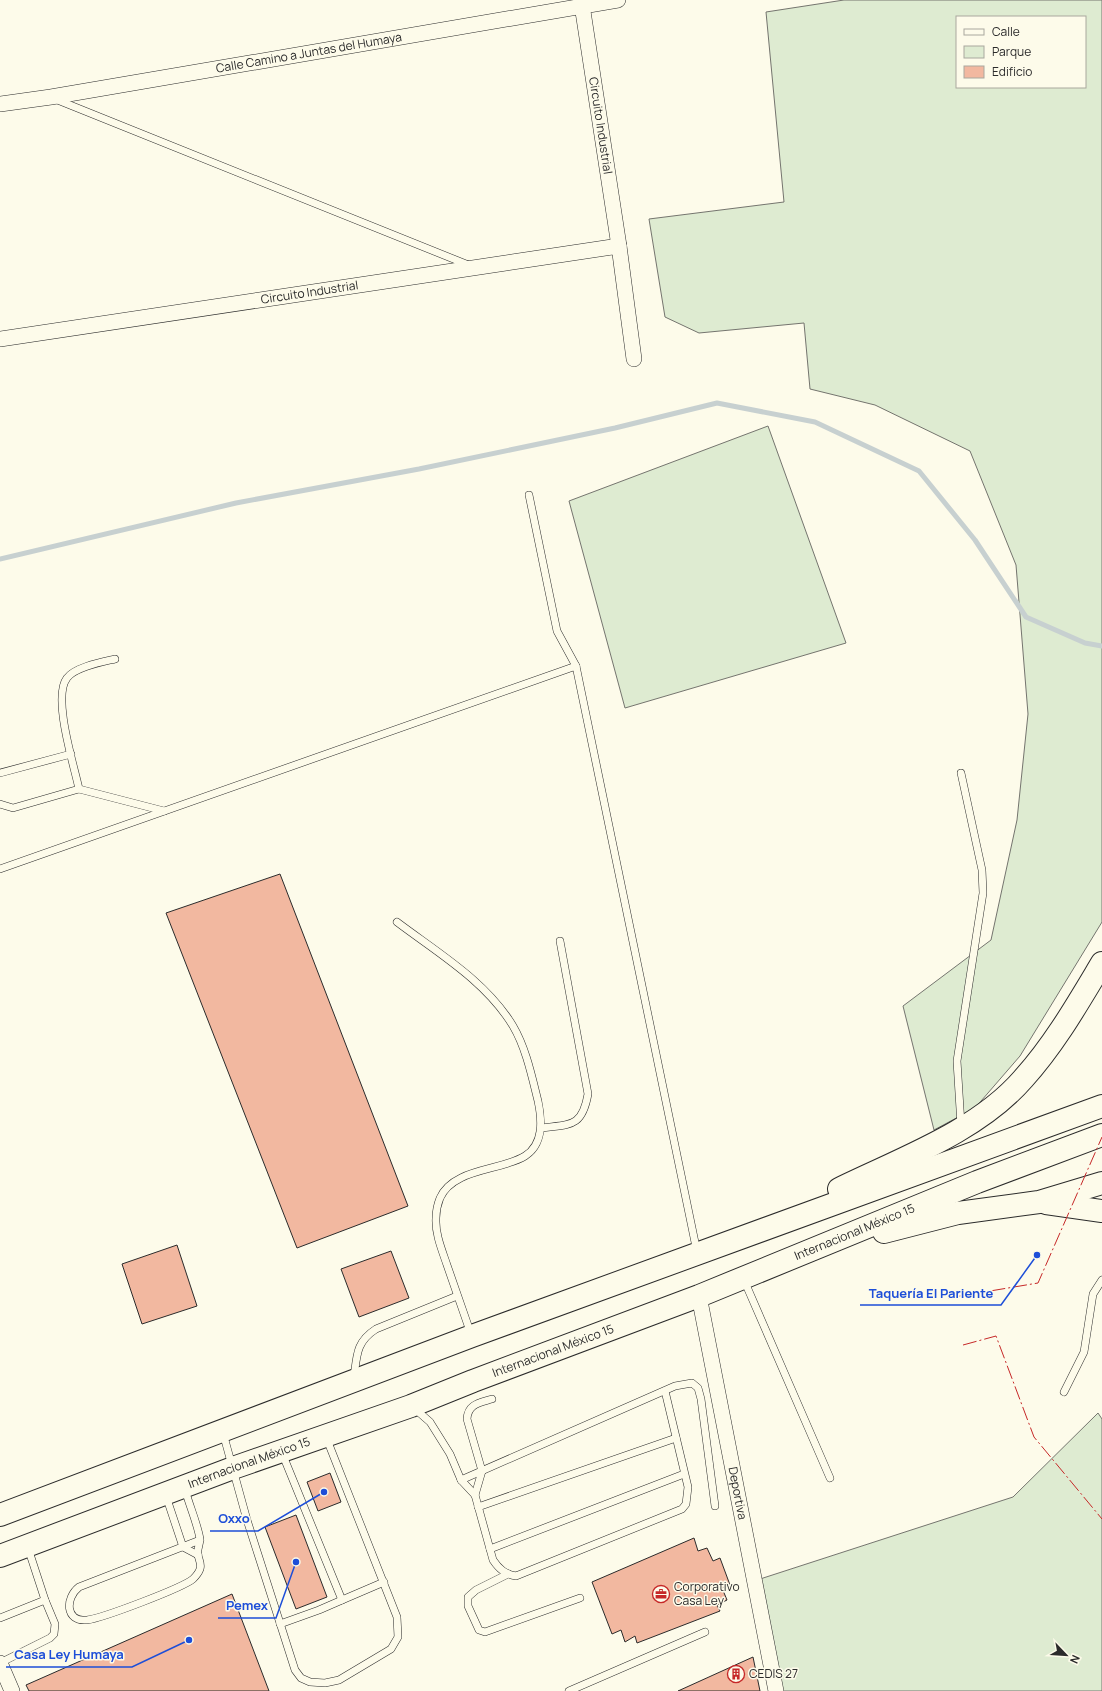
<svg xmlns="http://www.w3.org/2000/svg" width="1102" height="1691" font-family="Manrope,sans-serif">
<style>
.green{fill:#deebd1;stroke:#74746e;fill-rule:evenodd}
.lines{fill:none;stroke-linecap:round;stroke-linejoin:round}
.stream{stroke:#c7d0d0;stroke-width:5}
.building{fill:#f2b8a0;stroke:#2b2b2b}
.service-casing{stroke:#2b2b2b;stroke-width:8}
.minor-casing{stroke:#2b2b2b;stroke-width:16}
.primary-casing{stroke:#2b2b2b;stroke-width:24}
.service{stroke:#fdfbea;stroke-width:7}
.minor{stroke:#fdfbea;stroke-width:15}
.primary{stroke:#fdfbea;stroke-width:22}
.power{stroke:#c62828;stroke-width:1;stroke-dasharray:14 3 2 3;stroke-linecap:butt}
.labels{text-anchor:middle;stroke-width:3;stroke-linejoin:round;paint-order:stroke}
.street-label{font-size:12px;fill:#2b2b2b;stroke:#fdfbea}
.poi-label{font-size:12px;fill:#2b2b2b;stroke:#fdfbea;text-anchor:start}
.leader{fill:none;stroke:#1d4ed8;stroke-width:1.5}
.callout-dot{fill:#1d4ed8;stroke:#fdfbea;stroke-width:1.5}
.callout-label{font-size:13px;text-anchor:middle;font-weight:bold;fill:#1d4ed8;stroke:#fdfbea;stroke-width:3;stroke-linejoin:round;paint-order:stroke}
</style>
<rect width="100%" height="100%" fill="#fdfbea"/>
<g class="green">
<path d="M844 0H1102V922L1020 1056 975 1108 934 1130 903 1006 991 940 1017 820 1028 714 1016 565 970 451 875 405 810 389 804 323 699 333 665 317 649 219 784 202 766 12ZM957 17H1085V87H957Z"/>
<path d="M768 426 846 643 625 708 569 501Z"/>
<path d="M1098 1413 1102 1419V1691H782L757 1580 1013 1497Z"/>
</g>
<g class="lines">
<path class="stream" d="M0 559 236 503 419 469 615 428 717 403 815 422 919 471 975 540 1026 617 1085 643 1102 646"/>
</g>
<g class="building">
<path d="M280 874 408 1206 297 1248 166 913Z"/>
<path d="M177 1245 197 1306 142 1324 122 1264Z"/>
<path d="M391 1251 409 1298 359 1317 341 1269Z"/>
<path d="M330 1473 341 1502 318 1511 307 1482Z"/>
<path d="M296 1515 327 1597 296 1609 265 1527Z"/>
<path d="M694 1538 698 1551 707 1548 713 1561 720 1558 730 1585 722 1588 727 1600 717 1605 720 1611 637 1643 635 1636 625 1642 621 1630 612 1634 592 1582Z"/>
<path d="M232 1594 269 1691H29L26 1685Z"/>
<path d="M753 1657 760 1691H678Z"/>
</g>
<g class="lines">
<g class="service-casing">
<g id="service">
<path d="M55 99 471 266"/>
<path d="M529 495 557 631 576 666"/>
<path d="M0 773 71 754"/>
<path d="M961 773 982 870 983 893 957 1061 961 1125"/>
<path d="M79 789C74 765 52 697 67 678 75 667 102 662 115 659"/>
<path d="M0 804 13 808 79 789 164 811"/>
<path d="M0 869 576 666 697 1252"/>
<path d="M397 922C438 953 486 981 513 1026 526 1048 532 1077 538 1101 542 1120 544 1144 525 1156 501 1171 453 1168 440 1198 438 1203 436 1212 436 1218 435 1234 442 1250 447 1265 455 1288 463 1311 471 1334"/>
<path d="M541 1128C570 1124 582 1128 588 1094L560 941"/>
<path d="M744 1280 830 1478"/>
<path d="M354 1377C357 1355 356 1342 376 1329L457 1296"/>
<path d="M1064 1392 1084 1352 1093 1294 1102 1280"/>
<path d="M492 1399C479 1403 468 1404 467 1419L482 1471 475 1495 493 1560C499 1569 505 1574 516 1576L682 1509 686 1504 688 1487 665 1391"/>
<path d="M414 1408 430 1422 450 1454 461 1480 475 1495"/>
<path d="M223 1433 247 1520 295 1670 301 1678 310 1682 325 1683 339 1680 391 1649 398 1637 397 1617 326 1437"/>
<path d="M282 1453 342 1600 384 1582"/>
<path d="M461 1480 675 1386 692 1383 698 1388 701 1399 715 1506"/>
<path d="M185 1489C189 1505 197 1522 200 1539 200 1544 197 1549 198 1554 198 1559 202 1563 200 1569 199 1572 195 1577 193 1579 182 1588 103 1618 87 1620 65 1622 65 1598 79 1587L200 1540"/>
<path d="M166 1496 183 1547 198 1555"/>
<path d="M478 1507 676 1438"/>
<path d="M490 1549 684 1474"/>
<path d="M508 1574 476 1590 468 1597V1606L479 1630 485 1632 580 1598"/>
<path d="M0 1618 45 1600"/>
<path d="M280 1624 319 1610 342 1600"/>
<path d="M0 1663 50 1638 54 1634 55 1624 45 1600 28 1548"/>
<path d="M569 1691 705 1632"/>
</g>
</g>
<g class="minor-casing">
<g id="minor">
<path id="s1" d="M582 5 619 246"/>
<path id="s2" d="M0 104 51 97 618 0"/>
<path id="s3" d="M0 339 619 246 634 359"/>
<path id="s4" d="M699 1296 776 1691"/>
<path d="M0 1663 12 1691"/>
</g>
</g>
<g class="primary-casing">
<g id="primary">
<path d="M839 1189C900 1159 977 1132 1023 1079 1054 1045 1078 1003 1102 963"/>
<path d="M1046 1203 1102 1211"/>
<path d="M884 1232 958 1213 1039 1202 1102 1183"/>
<path d="M0 1515 472 1336 1102 1106"/>
<path id="s5" d="M0 1556 233 1468 411 1406 473 1381 699 1296 977 1182 1102 1135"/>
</g>
</g>
<use href="#service" class="service"/>
<use href="#minor" class="minor"/>
<use href="#primary" class="primary"/>
<g class="power">
<path d="M948 1298 1038 1283 1102 1137"/>
<path d="M963 1345 996 1336 1034 1437 1102 1519"/>
</g>
</g>
<defs>
<g id="office-ring" transform="scale(0.9)"><circle r="9.5" fill="#fdfbea" stroke="#c62828" stroke-width="1.5"/><path d="M-6-3h4V-5.5h4V-3h4V5H-6ZM-1-4.5V-3h2v-1.5ZM-6 0V1H6V0Z" fill="#c62828"/></g>
<g id="building-ring" transform="scale(0.9)"><circle r="9.5" fill="#fdfbea" stroke="#c62828" stroke-width="1.5"/><path d="M-4-6H4V6H1V3H-1V6H-4ZM-2.5-4.3h1.7v1.8h-1.7ZM.8-4.3h1.7v1.8H.8ZM-2.5-1h1.7V.8h-1.7ZM.8-1h1.7V.8H.8Z" fill="#c62828"/></g>
</defs>
<g fill-rule="evenodd">
<use href="#office-ring" x="661" y="1594"/>
<use href="#building-ring" x="736" y="1674"/>
</g>
<g class="labels">
<g class="street-label">
<text dy="4" stroke="none"><textPath href="#s2" startOffset="313">Calle Camino a Juntas del Humaya</textPath></text>
<text dy="4" stroke="none"><textPath href="#s1" startOffset="122">Circuito Industrial</textPath></text>
<text dy="4" stroke="none"><textPath href="#s3" startOffset="313">Circuito Industrial</textPath></text>
<text dy="4" stroke="none"><textPath href="#s5" startOffset="914">Internacional México 15</textPath></text>
<text dy="4" stroke="none"><textPath href="#s5" startOffset="590">Internacional México 15</textPath></text>
<text dy="4" stroke="none"><textPath href="#s5" startOffset="266">Internacional México 15</textPath></text>
<text dy="4" stroke="none"><textPath href="#s4" startOffset="201">Deportiva</textPath></text>
</g>
<g class="poi-label">
<text x="674" y="1591">Corporativo<tspan x="674" dy="14">Casa Ley</tspan></text>
<text x="749" y="1678">CEDIS 27</text>
</g>
</g>
<path class="leader" d="M1037 1255L1001 1305H860M324 1492L258 1531H210M296 1562L276 1618H218M189 1640L132 1667H6"/>
<g class="callout-dot">
<circle cx="1037" cy="1255" r="4"/>
<circle cx="324" cy="1492" r="4"/>
<circle cx="296" cy="1562" r="4"/>
<circle cx="189" cy="1640" r="4"/>
</g>
<g class="callout-label">
<text x="931" y="1298">Taquería El Pariente</text>
<text x="234" y="1523">Oxxo</text>
<text x="247" y="1610">Pemex</text>
<text x="69" y="1659">Casa Ley Humaya</text>
</g>
<rect x="956" y="16" width="130" height="72" fill="#fdfbea" stroke="#a9a89e"/>
<rect x="964" y="29" width="20" height="6" fill="#fdfbea" stroke="#a9a89e"/>
<text x="992" y="36" font-size="12" fill="#2b2b2b">Calle</text>
<rect x="964" y="46" width="20" height="12" fill="#deebd1" stroke="#a9a89e"/>
<text x="992" y="56" font-size="12" fill="#2b2b2b">Parque</text>
<rect x="964" y="66" width="20" height="12" fill="#f2b8a0" stroke="#a9a89e"/>
<text x="992" y="76" font-size="12" fill="#2b2b2b">Edificio</text>
<g transform="translate(1066 1655) rotate(115)" stroke="#fdfbea" stroke-width="3" paint-order="stroke">
<path d="M0-3L7 15L0 10L-7 15Z" fill="#2b2b2b"/>
<text y="-6" font-size="11" font-weight="bold" text-anchor="middle" fill="#2b2b2b">N</text>
</g>
</svg>
